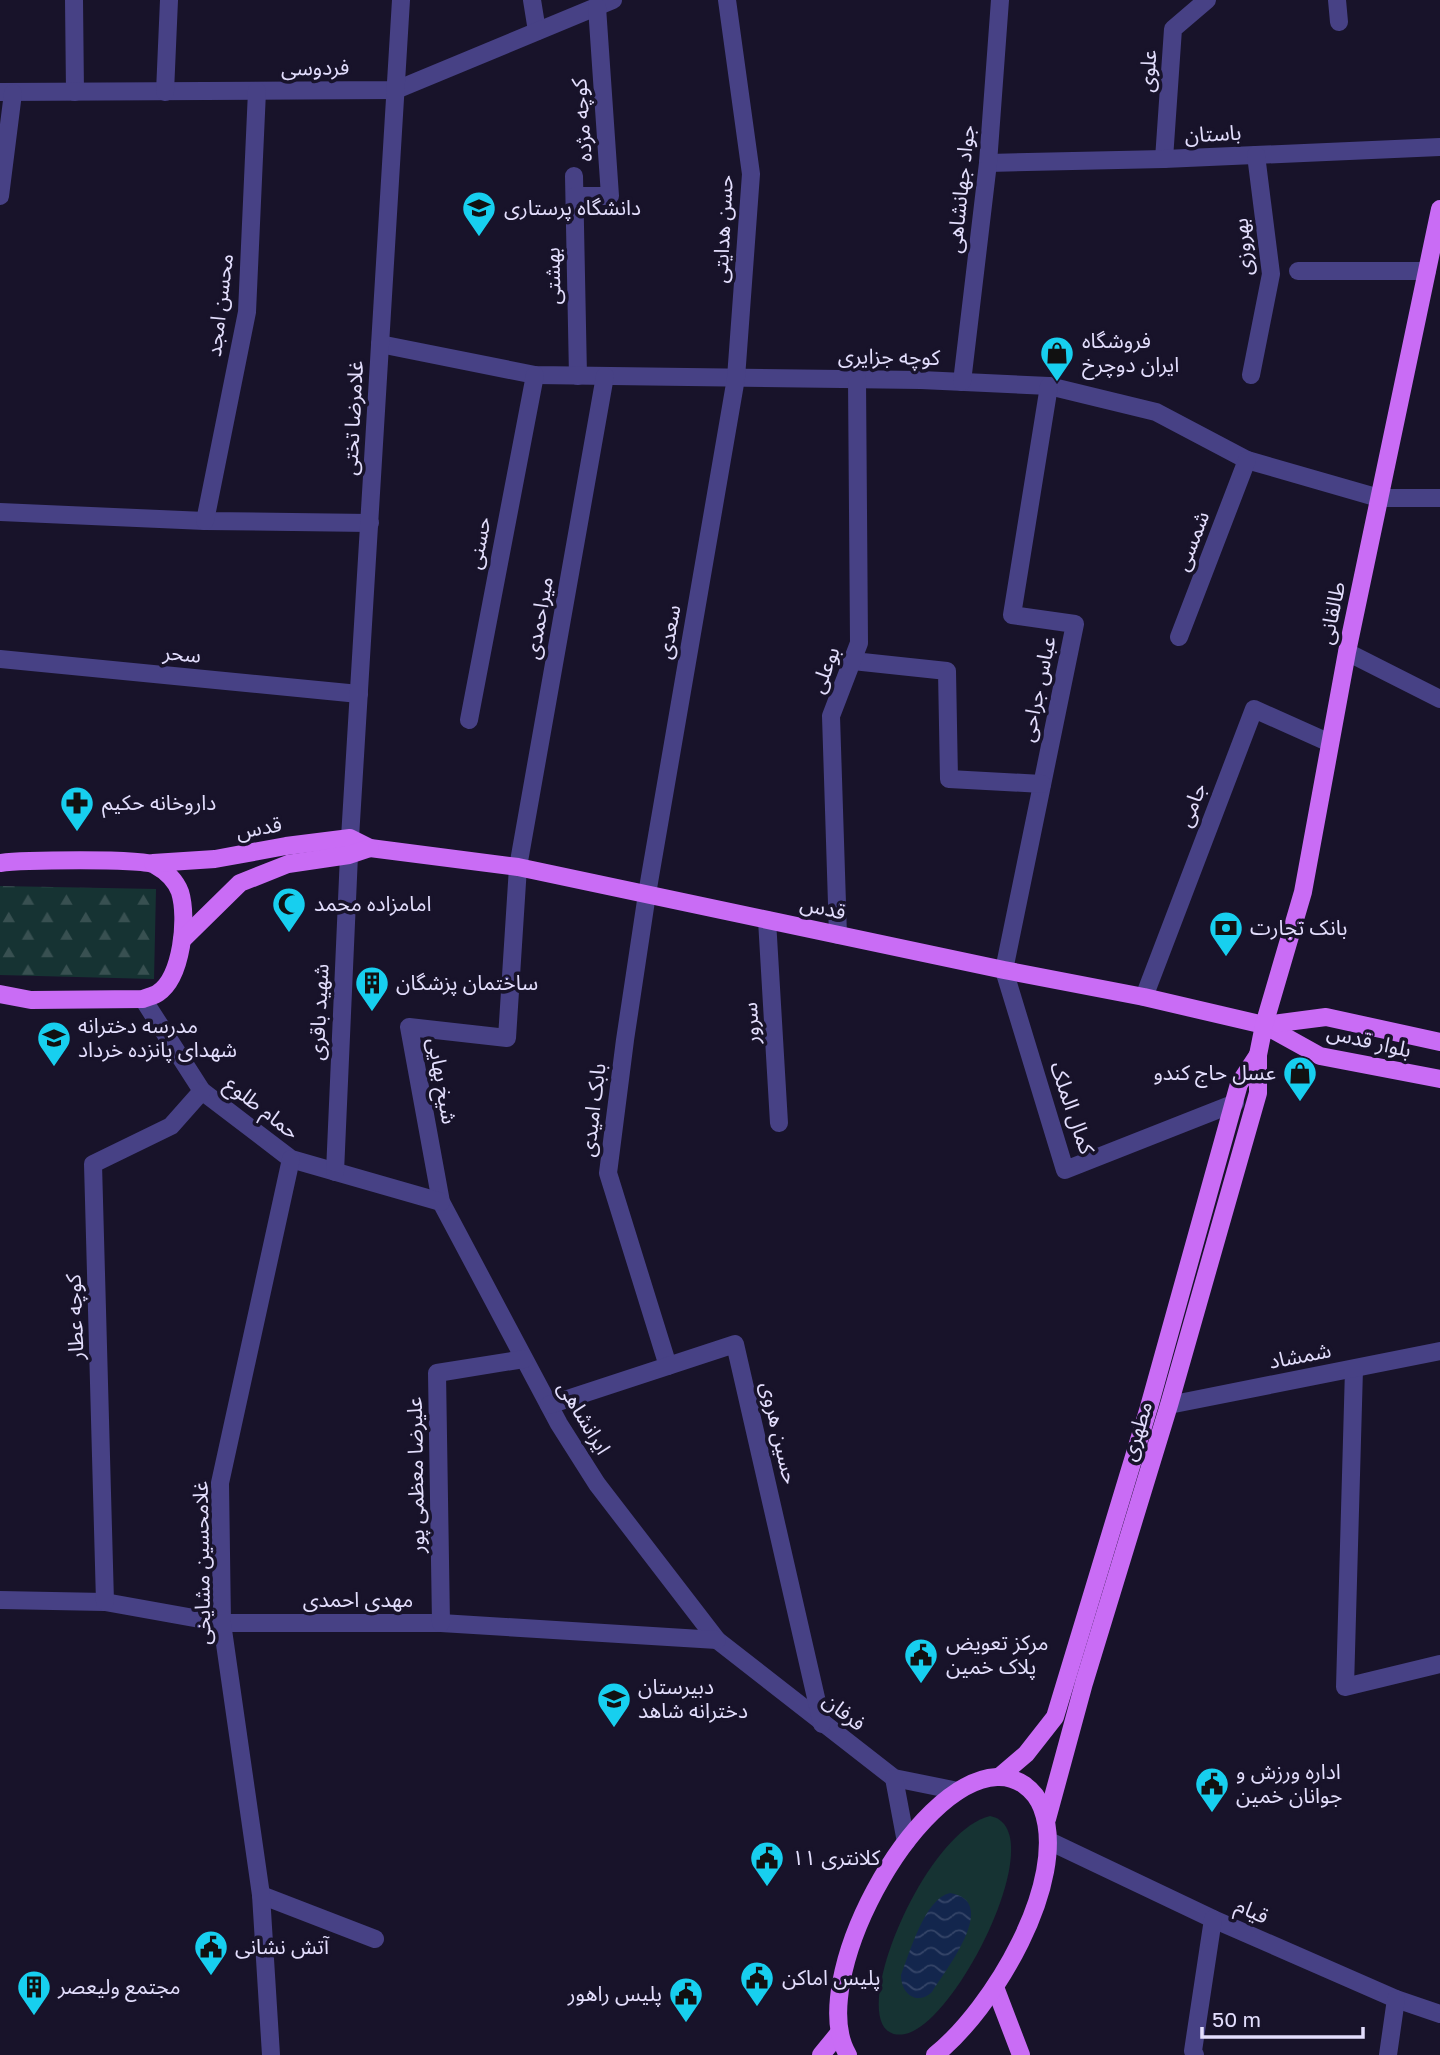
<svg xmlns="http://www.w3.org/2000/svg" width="1440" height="2055" font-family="'Golos Text','Noto Sans Arabic',sans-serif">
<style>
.forest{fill:url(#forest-firs)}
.garden{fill:#163333}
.water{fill:url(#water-waves)}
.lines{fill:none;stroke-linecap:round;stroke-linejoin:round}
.minor{stroke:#474185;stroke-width:18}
.major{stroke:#c96cf5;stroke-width:18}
.labels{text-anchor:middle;stroke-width:7;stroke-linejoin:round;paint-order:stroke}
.street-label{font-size:21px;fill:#e3defd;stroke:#18132a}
.poi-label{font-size:21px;fill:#e3defd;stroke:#18132a;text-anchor:start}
</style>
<defs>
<pattern id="forest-firs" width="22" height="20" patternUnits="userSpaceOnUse" patternTransform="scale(1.75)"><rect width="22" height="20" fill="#163333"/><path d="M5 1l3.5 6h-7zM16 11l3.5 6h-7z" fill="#385051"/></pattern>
<pattern id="water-waves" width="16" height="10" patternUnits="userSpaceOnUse" patternTransform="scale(1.75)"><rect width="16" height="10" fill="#13264d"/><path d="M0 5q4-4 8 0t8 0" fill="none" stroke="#354568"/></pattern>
</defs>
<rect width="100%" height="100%" fill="#18132a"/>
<path class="forest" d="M0 886 156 889 154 979 0 975Z"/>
<path class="garden" d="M990 1816C1054 1828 957 2024 905 2034 835 2047 919 1833 990 1816Z"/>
<path class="water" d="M950 1893C1001 1901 945 1971 932 1992 917 2006 901 1994 901 1975 910 1952 925 1898 950 1893Z"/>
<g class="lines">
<g class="minor">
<path d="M74 0 75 92"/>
<path d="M532 0 537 31"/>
<path d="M1337 0 1339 22"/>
<path d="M0 92 396 90 613 0"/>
<path d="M165 92 169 0"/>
<path d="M1164 159 1173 29 1207 0"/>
<path d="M988 163 1164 159 1440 147"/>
<path d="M574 176 578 376"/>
<path d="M0 196 13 93"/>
<path d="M575 196H610L597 7"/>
<path d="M1298 271H1427"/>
<path d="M380 344 535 375 921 380 1049 386 1156 412 1247 460 1379 498H1440"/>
<path d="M1251 375 1271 274 1256 155"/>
<path d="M605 376 518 867 507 1038 409 1027 441 1202 559 1424 597 1484 717 1640 894 1778 958 1791"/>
<path d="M962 382 988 163 1000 0"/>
<path d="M1049 386 1012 615 1075 624 1004 970 1065 1170 1235 1103"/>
<path d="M0 512 205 521 370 523"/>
<path d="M205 521 247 312 257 91"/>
<path d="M1179 637 1247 460"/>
<path d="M1347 652 1440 699"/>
<path d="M0 659 359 694"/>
<path d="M853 661 947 671 949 779 1042 784"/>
<path d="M469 720 535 375"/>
<path d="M350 838 401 0"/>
<path d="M767 920 779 1123"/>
<path d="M838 935 831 716 859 643 857 379"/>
<path d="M1144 997 1254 709 1330 743"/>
<path d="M143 999 202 1091 291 1159 441 1202"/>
<path d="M335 1172 349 855"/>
<path d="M668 1366 608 1173 625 1040 647 894 736 378 751 174 727 0"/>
<path d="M1354 1369 1345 1687 1440 1664"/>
<path d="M549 1405 735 1344 822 1724"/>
<path d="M1169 1405 1440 1351"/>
<path d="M0 1600 105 1602 222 1623H441L717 1640"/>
<path d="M105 1602 93 1164 171 1126 202 1091"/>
<path d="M441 1623 437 1373 524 1359"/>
<path d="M894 1778 906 1842"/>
<path d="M1049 1841 1213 1919 1396 1999 1440 2014"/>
<path d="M261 1895 375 1939"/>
<path d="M271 2055 261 1895 222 1623 220 1483 291 1159"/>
<path d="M1195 2055 1193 2051 1213 1919"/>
<path d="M1388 2055 1396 1999"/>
</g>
<g class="major">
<path d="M0 863C19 860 143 858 155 865 166 871 176 881 180 892 188 918 182 977 158 993 154 996 147 997 143 999L31 1000 0 994"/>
<path d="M153 863 215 859 286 846 350 838 370 848 518 867 1004 970 1144 997 1264 1025 1320 1056 1440 1079"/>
<path d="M182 940 240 883 288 864 349 855 370 848"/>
<path d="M1264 1025 1326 1017 1440 1042"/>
<path d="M999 1777 1026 1754 1055 1717 1149 1407 1239 1084 1258 1055"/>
<path d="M1047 1819 1084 1683 1169 1405 1258 1093V1055L1264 1025 1303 892 1347 652 1440 209"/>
<path d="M995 1987 1021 2055"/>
<path d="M821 2055 839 2033"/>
<path d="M848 2055C805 1983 913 1781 997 1777 1017 1776 1035 1789 1042 1808 1070 1881 992 2010 935 2055"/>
</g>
</g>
<defs>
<g id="university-pin" transform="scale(1.75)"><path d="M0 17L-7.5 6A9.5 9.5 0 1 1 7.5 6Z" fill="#17cfef" stroke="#18132a"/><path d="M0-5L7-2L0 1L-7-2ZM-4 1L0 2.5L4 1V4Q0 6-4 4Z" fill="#111"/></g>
<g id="shop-pin" transform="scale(1.75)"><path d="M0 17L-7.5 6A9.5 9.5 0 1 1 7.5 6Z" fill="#17cfef" stroke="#18132a"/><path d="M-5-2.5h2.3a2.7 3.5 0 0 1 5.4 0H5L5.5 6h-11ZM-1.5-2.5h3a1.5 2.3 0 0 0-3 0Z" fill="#111"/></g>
<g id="pharmacy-pin" transform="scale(1.75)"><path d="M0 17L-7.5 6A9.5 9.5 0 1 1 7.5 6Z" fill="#17cfef" stroke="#18132a"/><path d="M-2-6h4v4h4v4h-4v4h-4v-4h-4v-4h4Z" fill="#111"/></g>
<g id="mosque-pin" transform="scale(1.75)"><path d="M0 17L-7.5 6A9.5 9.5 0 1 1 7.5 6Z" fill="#17cfef" stroke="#18132a"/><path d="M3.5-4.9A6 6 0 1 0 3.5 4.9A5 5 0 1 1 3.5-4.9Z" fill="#111"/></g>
<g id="bank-pin" transform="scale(1.75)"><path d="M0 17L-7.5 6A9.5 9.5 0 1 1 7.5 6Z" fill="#17cfef" stroke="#18132a"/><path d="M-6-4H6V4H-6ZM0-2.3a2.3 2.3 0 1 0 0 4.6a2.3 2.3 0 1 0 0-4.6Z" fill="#111"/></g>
<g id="building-pin" transform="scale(1.75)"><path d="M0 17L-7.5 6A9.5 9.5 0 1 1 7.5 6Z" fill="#17cfef" stroke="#18132a"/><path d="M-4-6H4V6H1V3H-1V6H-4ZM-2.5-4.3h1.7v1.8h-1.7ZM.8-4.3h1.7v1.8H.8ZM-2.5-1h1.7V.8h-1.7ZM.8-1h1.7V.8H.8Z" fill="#111"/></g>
<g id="school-pin" transform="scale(1.75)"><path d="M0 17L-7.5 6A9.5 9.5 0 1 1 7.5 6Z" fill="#17cfef" stroke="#18132a"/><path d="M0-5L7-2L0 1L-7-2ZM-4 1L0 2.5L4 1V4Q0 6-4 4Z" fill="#111"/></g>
<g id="civic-pin" transform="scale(1.75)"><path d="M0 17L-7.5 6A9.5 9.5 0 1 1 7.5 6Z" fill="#17cfef" stroke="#18132a"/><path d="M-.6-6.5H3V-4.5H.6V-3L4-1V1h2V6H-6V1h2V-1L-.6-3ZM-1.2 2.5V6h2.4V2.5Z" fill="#111"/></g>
</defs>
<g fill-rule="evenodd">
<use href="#university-pin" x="479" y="208"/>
<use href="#shop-pin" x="1057" y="353"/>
<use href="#pharmacy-pin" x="77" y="803"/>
<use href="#mosque-pin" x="289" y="904"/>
<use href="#bank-pin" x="1226" y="928"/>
<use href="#building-pin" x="372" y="983"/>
<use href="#school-pin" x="54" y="1038"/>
<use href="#shop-pin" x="1300" y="1073"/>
<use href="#civic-pin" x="921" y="1655"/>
<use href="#school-pin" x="614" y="1699"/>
<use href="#civic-pin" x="1212" y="1784"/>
<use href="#civic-pin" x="767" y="1858"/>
<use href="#civic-pin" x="211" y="1947"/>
<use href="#civic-pin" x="757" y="1978"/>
<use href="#building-pin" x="34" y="1987"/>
<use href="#civic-pin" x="686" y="1994"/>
</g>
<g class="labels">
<g class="street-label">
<text transform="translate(315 68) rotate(-1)" y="7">فردوسی</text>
<text transform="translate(1148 71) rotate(-86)" y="7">علوی</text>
<text transform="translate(582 120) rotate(-94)" y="7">کوچه مژده</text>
<text transform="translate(1213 134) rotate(-3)" y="7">باستان</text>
<text transform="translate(961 189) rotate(-84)" y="7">جواد جهانشاهی</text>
<text transform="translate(723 229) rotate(-87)" y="7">حسن هدایتی</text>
<text transform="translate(1243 247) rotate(-95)" y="7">بهروزی</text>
<text transform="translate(553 276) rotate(-91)" y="7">بهشتی</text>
<text transform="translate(220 305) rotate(-83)" y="7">محسن امجد</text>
<text transform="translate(889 357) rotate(1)" y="7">کوچه جزایری</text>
<text transform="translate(353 418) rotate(-87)" y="7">غلامرضا تختی</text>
<text transform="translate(1192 541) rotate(-69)" y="7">شمسی</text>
<text transform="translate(479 543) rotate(-79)" y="7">حسنی</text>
<text transform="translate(1332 613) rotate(-78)" y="7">طالقانی</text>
<text transform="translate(539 618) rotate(-80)" y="7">میراحمدی</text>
<text transform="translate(669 632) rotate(-80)" y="7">سعدی</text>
<text transform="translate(182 654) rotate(5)" y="7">سحر</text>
<text transform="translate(825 670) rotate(-69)" y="7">بوعلی</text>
<text transform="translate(1038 689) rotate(-78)" y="7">عباس جراحی</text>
<text transform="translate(1192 805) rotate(-69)" y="7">جامی</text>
<text transform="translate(259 828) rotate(-10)" y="7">قدس</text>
<text transform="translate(823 908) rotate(12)" y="7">قدس</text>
<text transform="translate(319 1012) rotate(-87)" y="7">شهید باقری</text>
<text transform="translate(751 1023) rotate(-93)" y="7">سرور</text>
<text transform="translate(1369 1041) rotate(13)" y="7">بلوار قدس</text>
<text transform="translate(442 1081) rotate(80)" y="7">شیخ بهایی</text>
<text transform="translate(262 1108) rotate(38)" y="7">حمام طلوع</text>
<text transform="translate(1072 1108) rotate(71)" y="7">کمال الملک</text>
<text transform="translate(593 1110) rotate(-83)" y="7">بابک امیدی</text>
<text transform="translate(75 1317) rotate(-92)" y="7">کوچه عطار</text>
<text transform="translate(1300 1356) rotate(-11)" y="7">شمشاد</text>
<text transform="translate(584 1418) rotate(59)" y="7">ایرانشاهی</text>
<text transform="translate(1137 1431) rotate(-73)" y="7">مطهری</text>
<text transform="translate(779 1433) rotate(77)" y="7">حسین هروی</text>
<text transform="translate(416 1475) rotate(-91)" y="7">علیرضا معظمی پور</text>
<text transform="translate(202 1563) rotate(-91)" y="7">غلامحسین مشایخی</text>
<text x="358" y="1607">مهدی احمدی</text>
<text transform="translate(844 1712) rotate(38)" y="7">فرفان</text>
<text transform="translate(1252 1911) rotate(24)" y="7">قیام</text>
</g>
<g class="poi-label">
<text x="504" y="215">دانشگاه پرستاری</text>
<text x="1082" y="348">فروشگاه<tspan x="1082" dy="24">ایران دوچرخ</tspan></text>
<text x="102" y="810">داروخانه حکیم</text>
<text x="314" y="911">امامزاده محمد</text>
<text x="1250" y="935">بانک تجارت</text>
<text x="396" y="990">ساختمان پزشگان</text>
<text x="78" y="1033">مدرسه دخترانه<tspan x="78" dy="24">شهدای پانزده خرداد</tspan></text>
<text x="1276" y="1080" text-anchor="end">عسل حاج کندو</text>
<text x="946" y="1650">مرکز تعویض<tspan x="946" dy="24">پلاک خمین</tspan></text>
<text x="638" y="1694">دبیرستان<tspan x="638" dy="24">دخترانه شاهد</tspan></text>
<text x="1236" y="1779">اداره ورزش و<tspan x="1236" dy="24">جوانان خمین</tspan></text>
<text x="792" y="1865">کلانتری ۱۱</text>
<text x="235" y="1954">آتش نشانی</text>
<text x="782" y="1985">پلیس اماکن</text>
<text x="58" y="1994">مجتمع ولیعصر</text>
<text x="662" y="2001" text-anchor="end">پلیس راهور</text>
</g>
</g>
<path d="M1202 2027v10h161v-10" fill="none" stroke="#e3defd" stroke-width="3.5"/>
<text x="1212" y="2027" font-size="21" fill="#e3defd" stroke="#18132a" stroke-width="5" paint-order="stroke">50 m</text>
</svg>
